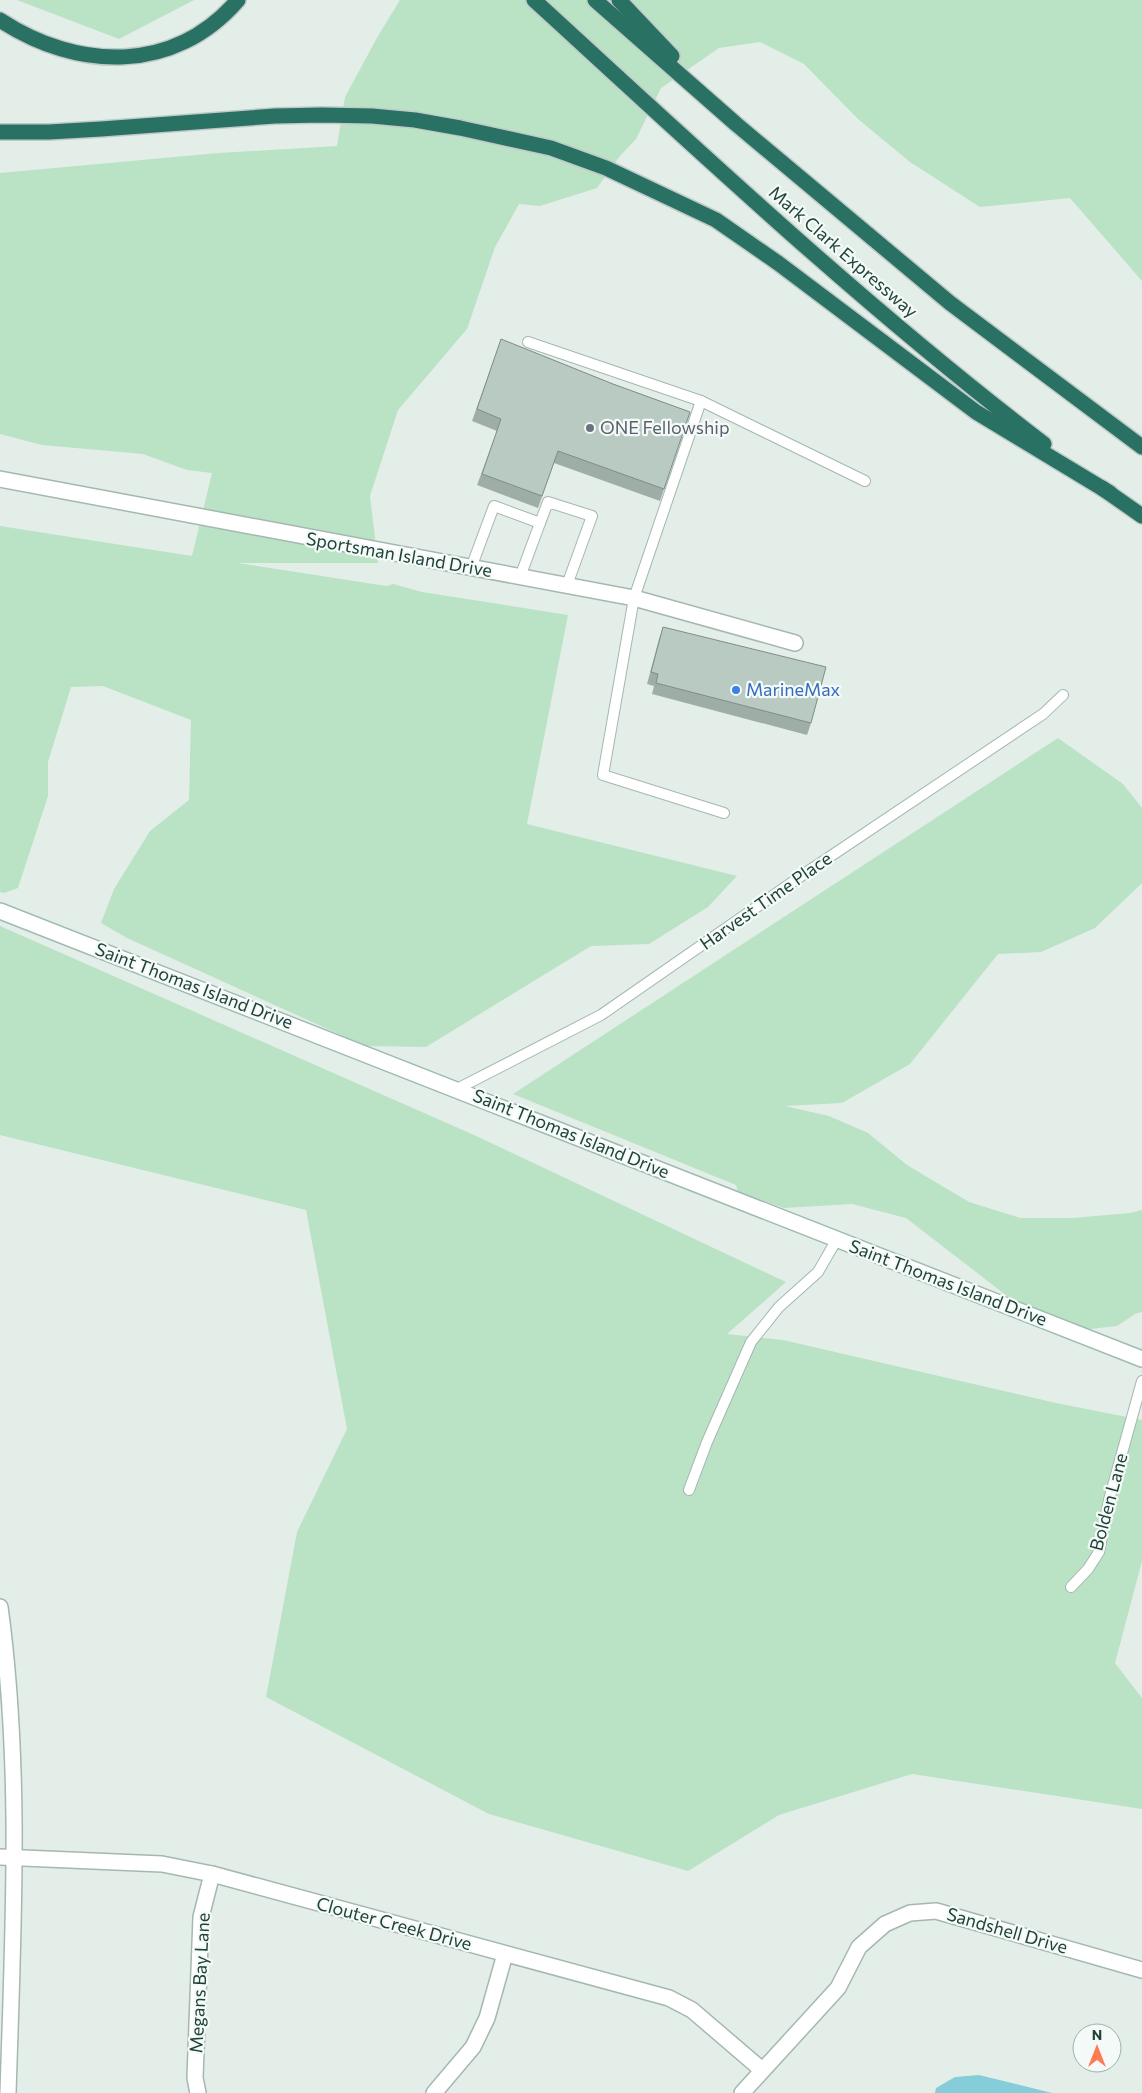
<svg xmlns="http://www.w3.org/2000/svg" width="1142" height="2093" font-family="Commissioner,sans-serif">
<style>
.green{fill:#bae2c4}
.water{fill:#85cdd9}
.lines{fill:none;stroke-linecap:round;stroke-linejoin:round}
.lane-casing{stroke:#a5b7b1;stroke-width:12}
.street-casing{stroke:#a5b7b1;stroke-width:18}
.secondary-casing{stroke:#a0bcb2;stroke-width:18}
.highway-casing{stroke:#c1cac8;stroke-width:18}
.lane{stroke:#fff;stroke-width:10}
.street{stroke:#fff;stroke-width:15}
.secondary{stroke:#fff;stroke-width:15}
.highway{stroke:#297263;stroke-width:15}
.wall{fill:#9eaea7}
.building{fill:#b8cac2;stroke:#818d88}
.worship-dot{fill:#6b7280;stroke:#f4faf7;stroke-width:2}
.shop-dot{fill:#3f7fe0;stroke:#f4faf7;stroke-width:2}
.labels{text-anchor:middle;stroke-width:4.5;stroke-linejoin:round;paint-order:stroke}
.street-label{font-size:18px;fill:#204239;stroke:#f4faf7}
.worship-label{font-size:18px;fill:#5b616d;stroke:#f4faf7;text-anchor:start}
.shop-label{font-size:18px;fill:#366cbe;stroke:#f4faf7;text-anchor:start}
</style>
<rect width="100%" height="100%" fill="#e3eee9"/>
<g class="green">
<path d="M17 0H194L119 39Z"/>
<path d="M400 0H1142V281L1070 198 980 207 910 162 858 119 804 64 760 42 719 48 661 88 636 139 620 156 597 188 540 206 519 204 495 247 467 329 398 410 370 496 378 563H238L386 586 393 584 422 592 568 615 527 824 737 876 708 907 649 944 591 946 426 1047 365 1046 127 938 101 923 114 889 150 831 189 800 191 720 103 686 71 687 48 762V796L18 888 4 893 0 892V526L192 556 212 473 187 470 143 454 42 445 0 434V173L218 153 337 146 345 97 378 36Z"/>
<path d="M1058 738 1123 784 1142 808V883L1095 928 1041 952 998 954 910 1064 842 1103 785 1106 829 1116 868 1133 907 1165 969 1202 1020 1218H1073L1130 1213 1142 1210V1312L1135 1314 1117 1326 1090 1329 1049 1319 1007 1296 906 1218 852 1204 784 1208 738 1192 736 1185 513 1094Z"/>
<path d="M0 926 474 1135 786 1282 727 1334 783 1340 1056 1403 1142 1420V1561L1115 1663 1142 1698V1809L912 1774 779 1815 688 1871 489 1814 266 1697 297 1532 347 1429 306 1210 0 1135Z"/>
</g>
<path class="water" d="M979 2075 1052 2093H935L936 2088 955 2077Z"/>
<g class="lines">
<g class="lane-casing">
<g id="lane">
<path d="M528 342 701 401"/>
<path d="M471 568 494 506 540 523 548 502 592 516 567 585"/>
<path d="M520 577 540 523"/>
<path d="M724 813 603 775 634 598 701 401 865 481"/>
<path d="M457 1089 601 1015 807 872 1043 714 1063 695"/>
<path d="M689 1490 707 1442 751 1342 779 1307 818 1272 837 1239"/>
<path d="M1071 1587 1088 1569 1099 1552 1109 1500 1142 1381"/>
</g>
</g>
<g class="street-casing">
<g id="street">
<path d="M0 479 634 598 795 643"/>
<path d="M0 1607C22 1768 13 1931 8 2093"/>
<path d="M0 1857 162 1864 212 1874 669 1998 692 2010 762 2070"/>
<path d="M198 2093 195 2078 201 1917 212 1874"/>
<path d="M434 2093 473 2047 487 2018 505 1954"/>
<path d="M742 2093 838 1988 859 1947 885 1924 910 1913 936 1911 1142 1970"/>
</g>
</g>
<g class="secondary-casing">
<path id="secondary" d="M0 911 1142 1359"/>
</g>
<g class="highway-casing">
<g id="highway">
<path d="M534 0C700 152 865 307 1044 444"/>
<path d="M595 0 736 124 950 303 1142 447"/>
<path d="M619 0 672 56"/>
<path d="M0 20C78 71 174 74 238 0"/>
<path d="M0 132H49L101 129 275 116 321 115 372 116 415 120 460 128 551 148 606 168 716 220 778 263 976 412 1110 493"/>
<path d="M1102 488 1142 516"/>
</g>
</g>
<use href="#lane" class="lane"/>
<use href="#street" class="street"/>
<use href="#secondary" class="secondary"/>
<use href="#highway" class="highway"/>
</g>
<g class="wall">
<path d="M501 339 613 384 690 412 660 501 554 463 538 508 477 485 497 431 472 421Z"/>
<path d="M663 627 811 723 807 735 652 694 654 686 647 684 659 639Z"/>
</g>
<g class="building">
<path d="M501 339 613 384 690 412 664 489 558 451 542 496 482 474 501 419 477 409Z"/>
<path d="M663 627 826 667 811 723 656 683 658 674 651 672Z"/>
</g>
<circle class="worship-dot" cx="590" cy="428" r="5"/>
<circle class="shop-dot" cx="736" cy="690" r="5"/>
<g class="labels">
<g class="street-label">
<text transform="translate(843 252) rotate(41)" y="6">Mark Clark Expressway</text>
<text transform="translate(399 555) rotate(10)" y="6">Sportsman Island Drive</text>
<text transform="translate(766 901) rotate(-35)" y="6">Harvest Time Place</text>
<text transform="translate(194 986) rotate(21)" y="6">Saint Thomas Island Drive</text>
<text transform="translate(571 1134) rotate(22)" y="6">Saint Thomas Island Drive</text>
<text transform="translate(948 1283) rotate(21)" y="6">Saint Thomas Island Drive</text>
<text transform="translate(1109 1502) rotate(-75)" y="6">Bolden Lane</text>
<text transform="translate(394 1924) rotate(15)" y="6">Clouter Creek Drive</text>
<text transform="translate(1007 1931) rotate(16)" y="6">Sandshell Drive</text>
<text transform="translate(200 1983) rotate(-87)" y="6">Megans Bay Lane</text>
</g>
<g class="worship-label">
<text x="600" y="434">ONE Fellowship</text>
</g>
<g class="shop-label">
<text x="746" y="696">MarineMax</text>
</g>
</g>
<g transform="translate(1097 2048)"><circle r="24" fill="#f4faf7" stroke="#9fb0ab"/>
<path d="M0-4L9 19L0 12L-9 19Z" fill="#ff7b51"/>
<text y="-8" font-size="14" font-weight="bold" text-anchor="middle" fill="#204239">N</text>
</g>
</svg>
